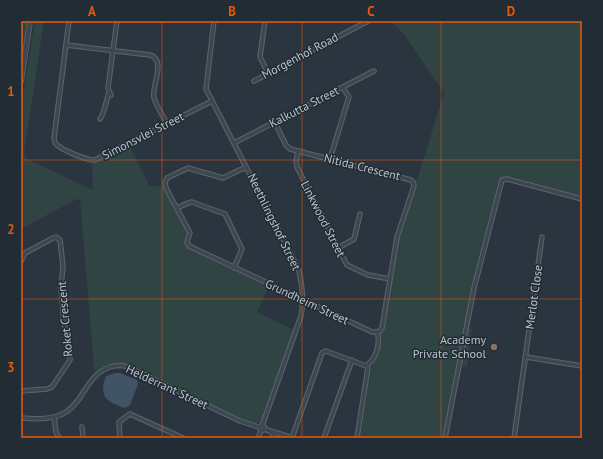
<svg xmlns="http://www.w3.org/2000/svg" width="603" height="459" font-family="'PT Sans',sans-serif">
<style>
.green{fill:#2f4443}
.water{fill:#415466}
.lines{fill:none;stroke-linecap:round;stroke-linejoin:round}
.minor-casing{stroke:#5b656d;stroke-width:5.5}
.tertiary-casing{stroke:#5b656d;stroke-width:6}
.minor{stroke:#3e4750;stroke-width:3.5}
.tertiary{stroke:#3e4750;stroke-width:4.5}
.grid{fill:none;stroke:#e8590c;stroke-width:1;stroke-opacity:0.55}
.education-dot{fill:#8d6e63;stroke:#222c35;stroke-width:1.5}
.labels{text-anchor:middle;stroke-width:3;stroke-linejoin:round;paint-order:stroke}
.street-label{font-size:12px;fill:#bac2ca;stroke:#222c35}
.poi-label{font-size:12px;fill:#bac2ca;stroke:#222c35;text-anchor:end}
.neatline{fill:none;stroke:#e8590c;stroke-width:1.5}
.grid-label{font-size:13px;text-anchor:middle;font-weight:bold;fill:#e8590c}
</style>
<rect width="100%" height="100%" fill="#2a353f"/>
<g class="green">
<path d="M21 21H28L21 62Z"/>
<path d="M35 21H44L24 153 27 159 93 190 92 163 97 162 129 145 149 185 164 187 188 233 185 242 188 247 269 286 257 312 294 330 263 417 260 422 254 423 243 419 126 364C115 362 105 365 96 371L94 368 80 200 77 199 21 229V105Z"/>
<path d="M391 21H582V200L504 180 478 272 467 328 472 329 467 367 460 366 447 438H360L377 334 383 329 399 238 444 93 403 33Z"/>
</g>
<path class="water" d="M115 373H120L137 380 138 384 130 405 125 408C107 402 98 397 106 376Z"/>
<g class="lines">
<g class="minor-casing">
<g id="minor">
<path d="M69 21 54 138C55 141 54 142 56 144 61 150 89 161 95 160L212 101"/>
<path d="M214 21 206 89 297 266C302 277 304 303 301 316L262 426"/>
<path d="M265 21 260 57 268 73"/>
<path d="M66 45 150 55C167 60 151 87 154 98 157 107 163 116 167 124"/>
<path d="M254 81 368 21"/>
<path d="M111 95 108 88 117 21"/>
<path d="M100 119C104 114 107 99 109 92"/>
<path d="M234 143 374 71"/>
<path d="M298 151 296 161 297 167 347 265 368 275 390 279"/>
<path d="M330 159 348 100 349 97 343 88"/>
<path d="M246 167 223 178 188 168 167 178 165 183 166 188 190 233 187 242 189 246 372 332H379L382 328 397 237 414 186 413 182 411 180 290 149 286 145 275 123"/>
<path d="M177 208 188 203 192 202 225 214 242 249 234 268"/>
<path d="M338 248 354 239 360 214"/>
<path d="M21 261 25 253 53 238 56 237 60 240 63 266 61 287 64 324 69 340 70 360 52 387 47 389 21 391"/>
<path d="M526 357 582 366"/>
<path d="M366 366C376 359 381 344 377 332"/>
<path d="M54 417 56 432 59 438"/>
<path d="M21 418C35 419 54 420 66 412 85 400 86 375 110 367 116 365 122 365 128 367L240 421 259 427"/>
<circle cx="262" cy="428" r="2.5"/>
<path d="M82 427 83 438"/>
<path d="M264 429 293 438"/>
<path d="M270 431 276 438"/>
<path d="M120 438 119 422 130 414 183 438"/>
<path d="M258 438 261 431"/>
<path d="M292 438 322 353 326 351 366 366 368 368 357 438"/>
<path d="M324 438 352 360"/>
<path d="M445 438 474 288 502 180 507 179 582 199"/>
<path d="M514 438 542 237"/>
</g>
</g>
<g class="tertiary-casing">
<path id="tertiary" d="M21 81 30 21"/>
</g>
<use href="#minor" class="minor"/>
<use href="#tertiary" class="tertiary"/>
</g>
<path class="grid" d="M162 21V438M302 21V438M441 21V438M21 160H582M21 299H582"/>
<circle class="education-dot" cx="494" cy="347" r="4"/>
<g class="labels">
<g class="street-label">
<text transform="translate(300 56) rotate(-28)" y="4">Morgenhof Road</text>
<text transform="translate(304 107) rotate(-27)" y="4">Kalkutta Street</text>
<text transform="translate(143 136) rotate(-27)" y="4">Simonsvlei Street</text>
<text transform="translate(362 167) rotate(14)" y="4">Nitida Crescent</text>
<text transform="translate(323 219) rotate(63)" y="4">Linkwood Street</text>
<text transform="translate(274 222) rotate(64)" y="4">Neethlingshof Street</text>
<text transform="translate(534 297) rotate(-82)" y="4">Merlot Close</text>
<text transform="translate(307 302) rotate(25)" y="4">Grundheim Street</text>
<text transform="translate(65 319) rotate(-95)" y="4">Roket Crescent</text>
<text transform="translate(167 387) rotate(25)" y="4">Helderrant Street</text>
</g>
<g class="poi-label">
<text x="486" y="344">Academy<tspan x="486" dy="14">Private School</tspan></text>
</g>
</g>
<rect width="603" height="459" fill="none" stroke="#222c35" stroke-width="44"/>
<rect x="22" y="22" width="559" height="415" class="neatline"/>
<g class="grid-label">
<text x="92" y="16">A</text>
<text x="232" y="16">B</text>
<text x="371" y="16">C</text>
<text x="511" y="16">D</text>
<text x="11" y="96">1</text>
<text x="11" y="234">2</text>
<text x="11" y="372">3</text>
</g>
</svg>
